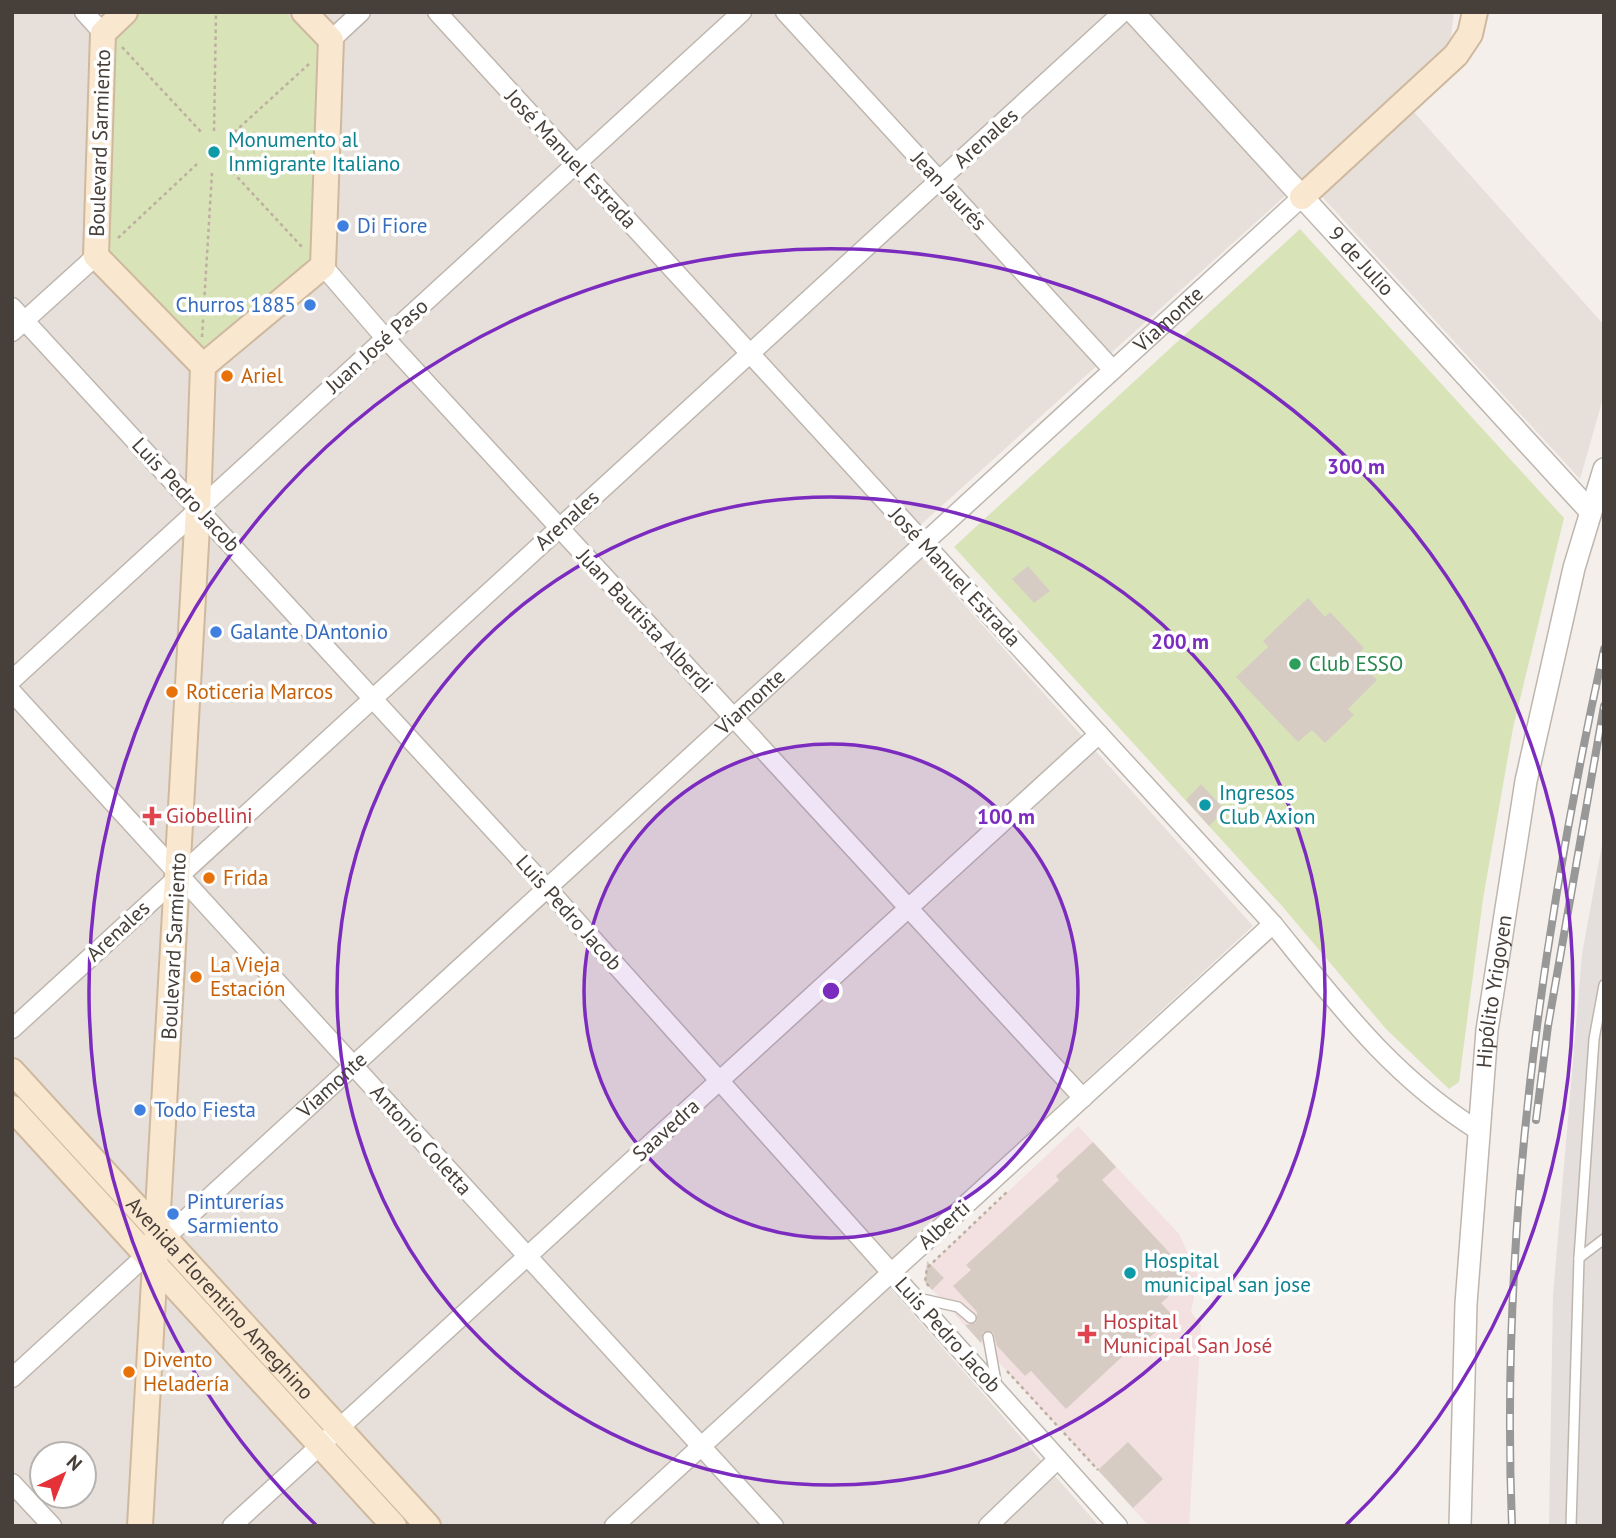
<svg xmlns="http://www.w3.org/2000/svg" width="1616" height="1538" font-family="'PT Sans',sans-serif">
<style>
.residential{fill:#e7e0da;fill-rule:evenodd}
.industrial{fill:#e4dfdc}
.medical{fill:#f3e0e1}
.green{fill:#d8e3b8}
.building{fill:#d7ccc4}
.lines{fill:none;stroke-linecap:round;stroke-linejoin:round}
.service-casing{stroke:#beb6ae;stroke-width:12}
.minor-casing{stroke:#beb6ae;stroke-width:21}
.tertiary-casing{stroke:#beb6ae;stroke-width:24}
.secondary-casing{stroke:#ceb99f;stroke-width:28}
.path{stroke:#bfafa1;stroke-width:2.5;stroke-dasharray:3.5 3.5;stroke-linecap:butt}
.service{stroke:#fff;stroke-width:9}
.minor{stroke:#fff;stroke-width:18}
.tertiary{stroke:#fff;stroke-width:21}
.secondary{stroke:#f9e7cf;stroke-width:24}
.rail-casing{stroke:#989898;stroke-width:8}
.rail{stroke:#fff;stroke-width:5;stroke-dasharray:16;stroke-linecap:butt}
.ring{fill:none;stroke:#7b2cbf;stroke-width:3.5}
.culture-dot{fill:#0f9aa8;stroke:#fff;stroke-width:2.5}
.shop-dot{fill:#3f7fe0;stroke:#fff;stroke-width:2.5}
.food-dot{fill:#e8710a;stroke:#fff;stroke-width:2.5}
.leisure-dot{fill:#2e9e5b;stroke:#fff;stroke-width:2.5}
.health-dot{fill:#e0444e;stroke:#fff;stroke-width:2.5}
.labels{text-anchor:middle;stroke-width:7;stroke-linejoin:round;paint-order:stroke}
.street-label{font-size:21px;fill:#473f39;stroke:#fff}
.culture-label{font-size:21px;fill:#0d838f;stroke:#fff;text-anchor:start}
.shop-label{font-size:21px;fill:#366cbe;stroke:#fff;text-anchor:start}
.food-label{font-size:21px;fill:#c56008;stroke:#fff;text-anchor:start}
.leisure-label{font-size:21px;fill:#27864d;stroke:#fff;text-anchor:start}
.health-label{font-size:21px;fill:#be3a42;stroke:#fff;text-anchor:start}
.centre{fill:#7b2cbf;stroke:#fff;stroke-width:3.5}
.ring-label{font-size:21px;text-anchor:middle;font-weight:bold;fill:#7b2cbf;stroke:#fff;stroke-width:7;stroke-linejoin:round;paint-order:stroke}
</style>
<rect width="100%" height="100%" fill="#f4efeb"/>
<path class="residential" d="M12 12H1454L1450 44 1396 92 1604 325V395L1580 479 1305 178 905 539 1253 926 877 1273 1099 1526H12ZM42 1454H84V1496H42Z"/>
<path class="industrial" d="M1604 834V1526H1549L1553 1295 1582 954Z"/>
<path class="medical" d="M1078 1126 1179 1234 1198 1276 1191 1312 1201 1325 1189 1526H1149L925 1282 927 1268Z"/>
<g class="green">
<path d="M141 12H285L323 51 315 261 201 349 107 249 113 37Z"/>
<path d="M1300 229 1564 518 1513 728 1483 899 1459 1082 1449 1089 1386 1029 1282 906 954 547Z"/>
</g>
<g class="building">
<path d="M1028 566 1050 591 1034 603 1012 579Z"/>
<path d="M1308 598 1325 617 1330 612 1364 648 1355 657 1377 680 1348 709 1354 715 1325 743 1312 730 1298 742 1236 677 1268 647 1263 641Z"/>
<path d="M1201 784 1225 810 1209 826 1186 800Z"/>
<path d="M1093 1142 1116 1167 1102 1180 1191 1276 1161 1303 1173 1316 1141 1345 1138 1342 1066 1409 1031 1371 1025 1376 997 1346 993 1332H983L981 1343 965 1325 976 1323 977 1312 953 1286 971 1270 966 1265 1059 1180 1056 1176Z"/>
<path d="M927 1261 944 1278 932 1290 925 1282Z"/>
<path d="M1128 1442 1163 1479 1133 1508 1098 1470Z"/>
</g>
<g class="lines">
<g class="service-casing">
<g id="service">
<path d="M1579 1258 1604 1239"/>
<path d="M918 1298 958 1307 971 1318"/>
<path d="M988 1337 997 1387"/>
<path d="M1571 1526 1579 1258 1594 1039 1604 985"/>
</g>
</g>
<g class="minor-casing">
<g id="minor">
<path d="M84 12 103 33"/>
<path d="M437 12 1273 924C1338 1004 1391 1076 1479 1131"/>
<path d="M785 12 1113 370"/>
<path d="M331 40 361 12"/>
<path d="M323 266 386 339 1083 1098"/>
<path d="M12 307 547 888 1118 1526"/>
<path d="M12 332 96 256"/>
<path d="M12 680 742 12"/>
<path d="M12 692 774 1526"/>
<path d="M12 1029 1123 12"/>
<path id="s1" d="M12 1378 1302 197"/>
<path d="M12 1483 52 1526"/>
<path d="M232 1526 1099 734"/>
<path d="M614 1526 1273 924"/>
<path d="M988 1526 1058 1459"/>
</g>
</g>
<g class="tertiary-casing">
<g id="tertiary">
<path id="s2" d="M1133 12 1590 511"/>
<path id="s3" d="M1460 1526 1466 1304 1487 1030 1526 781 1574 568 1604 469"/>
</g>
</g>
<g class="secondary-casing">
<g id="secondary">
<path d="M125 12 103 33 96 256 203 366 198 509 140 1526"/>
<path d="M1302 197 1456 55 1470 34 1475 12"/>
<path d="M203 366 323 266 331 40 304 12"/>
<path id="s4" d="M12 1071 428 1526"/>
<path d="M12 1108 394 1526"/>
</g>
</g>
<g class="path">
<path d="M122 47 203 134"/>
<path d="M214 131 216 12"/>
<path d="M229 137 309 64"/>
<path d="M228 167 302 247"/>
<path d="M118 238 197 164"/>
<path d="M202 337 212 173"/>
<path d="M929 1286 925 1282 927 1268 1009 1190"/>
<path d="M1007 1371 1098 1470"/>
</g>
<use href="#service" class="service"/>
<use href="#minor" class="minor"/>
<use href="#tertiary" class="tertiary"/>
<use href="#secondary" class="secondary"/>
<g class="rail-casing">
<g id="rail">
<path d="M1536 1120 1548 1026 1604 706"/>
<path d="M1512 1526C1500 1231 1541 936 1604 649"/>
</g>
</g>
<use href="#rail" class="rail"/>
</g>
<circle cx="831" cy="991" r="247" fill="#7b2cbf" fill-opacity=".12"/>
<g class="ring">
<circle cx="831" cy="991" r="247"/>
<circle cx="831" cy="991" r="494"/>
<path d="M316 1525A742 742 0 1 1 1346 1525"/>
</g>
<g class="culture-dot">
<circle cx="214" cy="152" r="7"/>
<circle cx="1205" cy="805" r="7"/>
<circle cx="1130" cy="1273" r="7"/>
</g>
<g class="shop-dot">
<circle cx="343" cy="226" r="7"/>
<circle cx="310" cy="305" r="7"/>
<circle cx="216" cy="632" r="7"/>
<circle cx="140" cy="1110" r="7"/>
<circle cx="173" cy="1214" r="7"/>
</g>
<g class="food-dot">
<circle cx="227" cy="376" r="7"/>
<circle cx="172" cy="692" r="7"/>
<circle cx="209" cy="878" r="7"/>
<circle cx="196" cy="977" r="7"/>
<circle cx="129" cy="1372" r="7"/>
</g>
<circle class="leisure-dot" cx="1295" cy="664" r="7"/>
<g class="health-dot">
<path d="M148.5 805.5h7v7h7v7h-7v7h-7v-7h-7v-7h7z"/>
<path d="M1083.5 1323.5h7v7h7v7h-7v7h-7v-7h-7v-7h7z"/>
</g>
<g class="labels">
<g class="street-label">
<text transform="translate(986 138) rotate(-42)" y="7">Arenales</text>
<text transform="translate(100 143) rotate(-88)" y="7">Boulevard Sarmiento</text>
<text transform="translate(571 159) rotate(47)" y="7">José Manuel Estrada</text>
<text transform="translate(949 191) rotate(47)" y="7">Jean Jaurés</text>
<text dy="7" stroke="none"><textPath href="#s2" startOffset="338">9 de Julio</textPath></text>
<text dy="7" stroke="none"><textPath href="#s1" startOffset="1568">Viamonte</textPath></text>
<text transform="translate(377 346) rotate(-42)" y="7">Juan José Paso</text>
<text transform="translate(186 495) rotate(47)" y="7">Luis Pedro Jacob</text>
<text transform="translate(567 520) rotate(-42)" y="7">Arenales</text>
<text transform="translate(955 577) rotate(47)" y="7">José Manuel Estrada</text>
<text transform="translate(645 621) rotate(47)" y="7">Juan Bautista Alberdi</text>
<text dy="7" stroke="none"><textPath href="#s1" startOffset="1001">Viamonte</textPath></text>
<text transform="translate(569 913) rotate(48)" y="7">Luis Pedro Jacob</text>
<text transform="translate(118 931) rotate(-43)" y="7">Arenales</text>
<text transform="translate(174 946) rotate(-87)" y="7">Boulevard Sarmiento</text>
<text dy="7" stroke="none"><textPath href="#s3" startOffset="536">Hipólito Yrigoyen</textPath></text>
<text dy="7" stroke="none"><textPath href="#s1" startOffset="434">Viamonte</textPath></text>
<text transform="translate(666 1130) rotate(-42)" y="7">Saavedra</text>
<text transform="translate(421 1140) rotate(48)" y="7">Antonio Coletta</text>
<text transform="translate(944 1225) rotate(-42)" y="7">Alberti</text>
<text dy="7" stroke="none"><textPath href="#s4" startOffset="308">Avenida Florentino Ameghino</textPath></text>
<text transform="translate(948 1335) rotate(48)" y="7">Luis Pedro Jacob</text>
</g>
<g class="culture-label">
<text x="228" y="147">Monumento al<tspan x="228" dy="24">Inmigrante Italiano</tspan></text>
<text x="1219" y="800">Ingresos<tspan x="1219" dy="24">Club Axion</tspan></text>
<text x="1144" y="1268">Hospital<tspan x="1144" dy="24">municipal san jose</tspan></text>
</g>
<g class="shop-label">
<text x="357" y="233">Di Fiore</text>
<text x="296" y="312" text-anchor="end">Churros 1885</text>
<text x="230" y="639">Galante DAntonio</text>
<text x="154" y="1117">Todo Fiesta</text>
<text x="187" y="1209">Pinturerías<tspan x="187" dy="24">Sarmiento</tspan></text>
</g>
<g class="food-label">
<text x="241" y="383">Ariel</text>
<text x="186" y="699">Roticeria Marcos</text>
<text x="223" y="885">Frida</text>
<text x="210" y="972">La Vieja<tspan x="210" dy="24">Estación</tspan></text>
<text x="143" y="1367">Divento<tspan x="143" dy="24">Heladería</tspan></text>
</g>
<g class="leisure-label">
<text x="1309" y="671">Club ESSO</text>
</g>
<g class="health-label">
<text x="166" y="823">Giobellini</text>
<text x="1103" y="1329">Hospital<tspan x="1103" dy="24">Municipal San José</tspan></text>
</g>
</g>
<circle cx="831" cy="991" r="10" class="centre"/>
<g class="ring-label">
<text x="1356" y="474">300 m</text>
<text x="1180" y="649">200 m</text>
<text x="1006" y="824">100 m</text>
</g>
<rect width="1616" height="1538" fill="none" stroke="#473f39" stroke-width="28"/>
<g transform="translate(63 1475) rotate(43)"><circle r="33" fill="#ffffff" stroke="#b5b2b0" stroke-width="2"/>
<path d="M0-5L12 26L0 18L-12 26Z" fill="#e43238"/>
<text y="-10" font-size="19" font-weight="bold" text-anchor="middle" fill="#473f39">N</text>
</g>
</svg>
